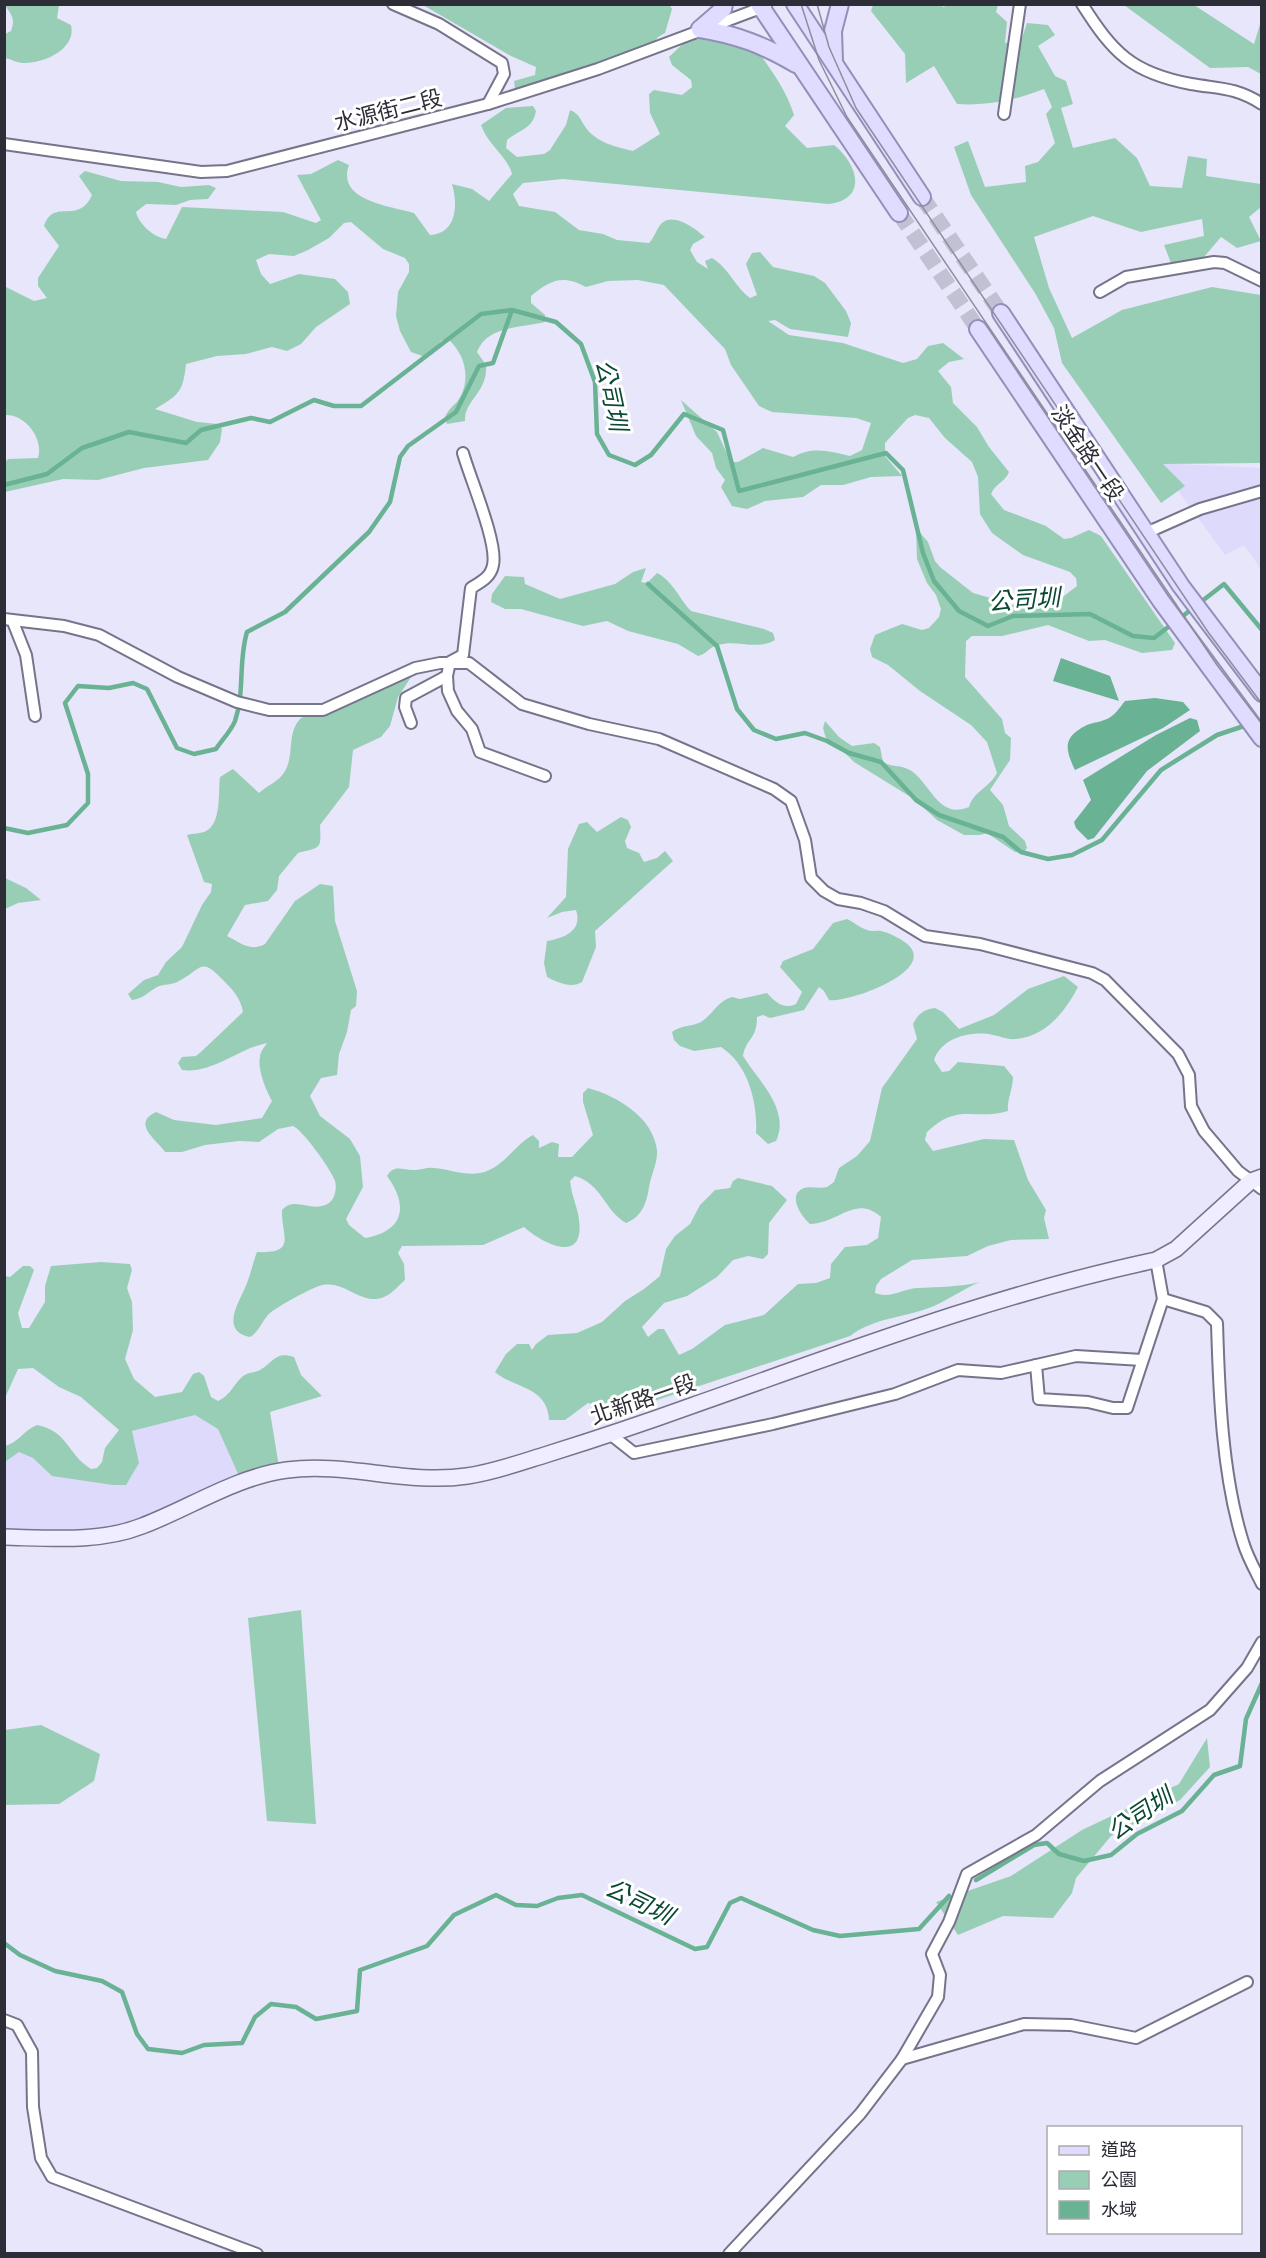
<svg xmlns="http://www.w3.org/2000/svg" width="1266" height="2258" font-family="Jost,'Noto Sans TC',sans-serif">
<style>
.built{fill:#dddafc}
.green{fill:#99ceb6}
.water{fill:#69b293}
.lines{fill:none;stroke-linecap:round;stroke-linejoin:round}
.stream{stroke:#69b293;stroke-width:4.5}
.primary-tunnel{stroke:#c2c1d4;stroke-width:16;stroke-dasharray:16 8;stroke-linecap:butt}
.street-casing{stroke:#76748b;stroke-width:14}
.secondary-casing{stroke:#76748b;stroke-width:18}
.primary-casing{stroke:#928fb9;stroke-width:20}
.street{stroke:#fff;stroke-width:10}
.secondary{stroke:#efedff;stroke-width:15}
.primary{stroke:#dfdcff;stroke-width:16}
.tram{stroke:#8d8d9d;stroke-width:1.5}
.labels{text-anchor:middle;stroke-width:6;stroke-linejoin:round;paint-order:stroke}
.street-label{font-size:22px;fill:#2d2d37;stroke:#fff}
.water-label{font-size:24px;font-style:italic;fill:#0b4934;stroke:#fff}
</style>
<rect width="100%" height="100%" fill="#e7e6fb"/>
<g class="built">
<path d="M1158 463 1261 468V569L1244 545 1225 555Z"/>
<path d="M195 1415 218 1429 243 1485 203 1508 118 1538 5 1537V1462L19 1452 33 1458 52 1476 139 1463 132 1431Z"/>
</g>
<g class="green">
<path d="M669 4 672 9 665 33 658 37 650 49 522 90 515 89 514 81 535 75 536 67 511 56 423 5Z"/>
<path d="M941 4 943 7 951 4 998 5 996 12 1007 22 1005 43 1021 41 1027 23 1048 25 1055 35 1038 46 1055 76 1066 81 1073 104 1061 108 1073 148 1115 138 1137 158 1150 186 1182 188 1188 156 1207 159 1206 176 1261 184V207L1249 217 1261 241 1237 248 1221 237 1204 257 1171 263 1164 245 1204 236 1202 219 1141 232 1093 216 1034 237 1049 288 1072 338 1122 310 1212 287 1261 295V463L1163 464 1185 486 1161 503 1062 363 1054 328 1035 293 971 195 954 147 968 141 985 187 1026 182 1025 166 1038 162 1055 143 1046 114 1052 107 1044 89C1015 100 989 106 957 104L934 66 906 83 905 54 871 11 873 5Z"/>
<path d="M5 5H59L57 18 71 25C77 49 43 64 23 63 17 63 11 59 5 58V34L11 31C16 18 11 15 5 5Z"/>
<path d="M1124 5H1194L1254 44 1261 21V74L1248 67 1210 68Z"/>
<path d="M697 35 755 47C771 70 786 89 794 115L785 126 807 148 834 145C857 163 869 199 829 204L563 179 523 183 513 194 519 206 555 212 579 230 603 234 617 240 649 243C655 237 656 229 662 223 674 212 696 229 705 237L693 244 690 250 697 262 708 269 705 261 712 258C729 268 735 287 750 298L757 295 746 264 752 253 760 252 773 267 814 276 825 283 846 311 851 323 848 337 790 329 775 320 768 321 789 335 843 343 903 363 917 359 928 346 943 343 964 359 949 362 938 371 951 387 953 403 977 427 989 447 1009 472C1005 482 995 484 991 494L1004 510 1046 526 1064 539 1071 538 1089 530 1101 536 1175 643 1172 650 1142 653 1105 640 1089 641 1048 625 1002 636H972L966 641 965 677 1002 719 1005 733 1011 738 1010 760 990 790 1003 805 1009 826 1025 841 1027 848 1023 853 1015 852 987 833 980 835H964L937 820 914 799 854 762 842 750 827 742 823 728 825 721 839 737 852 746 874 743 880 747 883 762C891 767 901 765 910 770 931 783 938 820 969 807 973 792 990 787 997 773L987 742 971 725 920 691 888 665 872 657 870 649 875 635 902 624 922 630 929 628 939 617 941 609 936 595 927 583 917 559 916 528 928 542 935 561 940 567 973 593 994 599 1005 606 1060 599 1077 586 1076 578 1070 572 1023 555 992 533 980 514 978 477 972 462 945 438 929 418 915 415 908 418 885 443V456L902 476 871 477 843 485H821L803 497 765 501 747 509 732 506 721 487 725 480 716 468 712 453 696 436 681 400 717 432 731 462H738L763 448 793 457C812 446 830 451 850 456L862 450 871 423 856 418 772 412 759 406 731 365 725 349 664 285 638 280 608 281 586 287C563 274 550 280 531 296V303L545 315V322C522 328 487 325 477 352L486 365C488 393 464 400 465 421L447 424 445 417C448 410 452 407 457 402 472 381 466 355 448 339L441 341 433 353 425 357 411 352 400 331 396 316 398 292 409 272V264L405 258 383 249 351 222 344 223 329 238 308 250 294 256 269 254 256 260 261 274 270 284 299 274 335 279 348 292 350 304 316 327 301 344 287 351 272 347 246 354 217 356 186 364C183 392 179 395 155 409L197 422 218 424 222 429 220 442 208 460 144 468 98 480 63 479 5 492V462L8 459 38 458C44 438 25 414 5 415L4 286 34 301 47 298 38 286V278L59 246 44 226C54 197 78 226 92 195L79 176 85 171 121 181 158 182 181 187 209 185 216 188 208 199 190 200 176 205 146 204 136 212C139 224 153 237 166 239L182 207 283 212 316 223 321 220 297 175 311 174 338 160 349 165C336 201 391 206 414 213L430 235C457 233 458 205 452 184L472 189 489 201 512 174C508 157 487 144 481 125L506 108 533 106 536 111C533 129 519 130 507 140L506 148 517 157 544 154 550 150 566 125 570 110C580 114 580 120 586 128 597 143 617 147 633 151L660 134 650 113 649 94 654 90 682 95 692 87 691 80 672 65 669 57 690 37Z"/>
<path d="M646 568 641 582 647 583 657 573C673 581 680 600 691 611L764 629 773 633 775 640C755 651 738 639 718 645 709 647 707 654 698 656L678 644 628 631 607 621 583 626 521 609H505L491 602 492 594 505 576 524 577 525 584 560 599 615 584 633 572Z"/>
<path d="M415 671 398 697 390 726 381 737 353 750 349 787 320 825C321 849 322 847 298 853L279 876 277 890 268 901 245 905 227 936C241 943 250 952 265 944L295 901 320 884 333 886 335 921 357 991 356 1006 351 1010 347 1032 339 1054 337 1075 321 1078 310 1096 320 1116 350 1139 360 1156 363 1187 346 1219 349 1225 365 1238C404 1231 409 1206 387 1176 395 1163 403 1171 415 1170 422 1170 428 1167 434 1168 449 1169 465 1176 480 1173 503 1169 514 1145 533 1135L539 1141V1148L552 1142 559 1144 558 1157H572L593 1135 583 1102V1093L588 1088C617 1096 653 1117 657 1150 658 1162 651 1175 649 1187 647 1202 642 1217 626 1223 603 1209 603 1185 575 1176L570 1181 571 1187C573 1199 578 1209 579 1220 585 1266 542 1243 524 1227L483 1245 402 1246 398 1253 404 1264 405 1280C399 1285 392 1294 384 1297 361 1307 344 1278 319 1286 308 1290 280 1305 270 1313 262 1320 260 1331 250 1337 218 1330 241 1300 247 1283 251 1273 253 1262 257 1252 298 1254 281 1236 282 1210 295 1195 312 1214 329 1203 335 1199 337 1188 335 1181 332 1171 303 1130 293 1126L278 1129 259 1142 239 1141 205 1145 182 1152H165C157 1140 131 1124 156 1112L174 1120 216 1125 262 1118 272 1101C266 1091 257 1068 260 1057 260 1052 264 1048 267 1043 237 1049 213 1074 182 1070L178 1063 182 1057 196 1056 202 1051 243 1012C241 999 233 990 224 981 200 956 203 968 179 981 173 985 164 984 157 987 148 992 143 999 132 1000L128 994 144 980 158 975 166 962 182 947 202 905 211 892 212 884 204 882 187 835C193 833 201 834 206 831 222 823 218 791 220 777L233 769 259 793C266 786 280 781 285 771 295 754 286 733 301 718Z"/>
<path d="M621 817 628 820 631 827 625 841 627 848 639 853 644 862 657 858 665 851 673 861 595 931 596 947 582 982C572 989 556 982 547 977L544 963 547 941C564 938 583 931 576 910L562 912 547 918 566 897 568 849 579 824 587 822 597 832Z"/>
<path d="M5 878 26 888 41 900 18 903 5 909Z"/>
<path d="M847 919C854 922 860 928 867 930 872 932 877 930 881 931 888 932 901 939 906 943 941 970 848 1003 829 1000L824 991 819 987 804 1010 770 1018 763 1015 757 1017C757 1040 746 1038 743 1056 757 1079 791 1110 776 1141L768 1144 756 1133C758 1103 748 1064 721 1047L694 1051 680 1046 674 1040 672 1032C681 1025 691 1027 701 1022 713 1014 718 1001 732 997L740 999 767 993C775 1002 784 1010 796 1004L802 992 780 967 783 961 813 949 833 923Z"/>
<path d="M1064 976 1078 987C1065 1012 1046 1036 1016 1039 1008 1040 1000 1036 993 1035 971 1030 941 1038 934 1060L942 1072 949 1071 958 1062 1004 1066 1013 1077C1013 1089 1007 1099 1008 1111 973 1121 959 1102 927 1132L925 1140 933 1151 984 1139 1014 1140 1028 1180 1046 1210 1044 1218 1049 1239 1011 1240 988 1246 967 1256 912 1260 881 1279 876 1286 875 1293C891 1299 902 1289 917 1288 939 1287 959 1287 980 1282 963 1289 947 1301 929 1308 902 1318 874 1318 850 1336L612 1415 605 1417 596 1405 588 1403 565 1420H549C548 1386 513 1388 495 1372L506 1354 517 1344H529L532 1350 536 1344 548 1335 577 1333 602 1322 625 1301 644 1289 660 1276 666 1249 675 1236 690 1224 700 1205 715 1190 730 1188 733 1181 738 1178 772 1186 787 1200 769 1223 768 1254 763 1259 748 1256 733 1260 717 1277 687 1296 664 1303 642 1327 648 1337 658 1329H664L679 1355 692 1349 725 1325 764 1315 798 1284 816 1283 830 1278 831 1264 845 1247 867 1245 878 1238 881 1217C856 1194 839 1223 810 1224 802 1217 786 1195 804 1188 810 1186 820 1189 827 1187L834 1182 839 1168 857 1156 870 1141 882 1088 917 1039 913 1024C918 1014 924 1009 935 1008L943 1012 959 1029 994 1015 1028 989Z"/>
<path d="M101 1262 130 1264 132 1270 127 1288 132 1302 133 1330 125 1359 134 1379 155 1397 182 1392 193 1374 199 1372 204 1376 211 1397 218 1401C230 1396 233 1385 242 1377 247 1372 254 1373 260 1370 274 1362 275 1351 294 1357L301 1375 322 1396 270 1412 280 1473 243 1485 218 1429 195 1415 132 1431 139 1463 126 1485H113L52 1476 33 1458 19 1452 5 1462V1446C19 1442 24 1430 37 1425 68 1431 67 1454 91 1469L97 1468 102 1462 105 1448 119 1430 81 1397 59 1387 33 1368 18 1369 5 1398V1276L10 1277 23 1266H30L34 1270 18 1313 22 1328H29L45 1302V1286L51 1266Z"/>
<path d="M301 1610 316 1824 267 1821 248 1618Z"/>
<path d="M41 1725 100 1754 94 1781 59 1804 5 1805V1730Z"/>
<path d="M1207 1738 1210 1767 1180 1800 1111 1836 1076 1878 1072 1893 1053 1918 1003 1916 958 1935 936 1902 1011 1876 1082 1830 1179 1784Z"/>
</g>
<g class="water">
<path d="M1061 658 1110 676 1119 701 1053 681Z"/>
<path d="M1155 698 1183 702 1190 710 1163 728 1075 770C1065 749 1062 737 1087 725 1094 722 1102 722 1109 718 1116 714 1120 707 1125 701Z"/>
<path d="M1190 718 1197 720 1200 731 1147 771 1094 838 1088 840 1076 828 1074 822 1091 800 1083 780 1156 735Z"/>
</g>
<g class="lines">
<g class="stream">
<path d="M4 485 47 474 82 448 129 432 186 443 201 430 251 418 270 422 314 400 334 406H361L481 314 512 310"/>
<path d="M648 584 717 646 737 709 754 730 776 739 805 733 827 741 849 753 881 762 916 800 939 815 1003 837 1021 852 1048 859 1072 855 1102 840 1161 770 1217 735 1262 720"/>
<path d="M1179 619 1224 584 1262 630"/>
<path d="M4 828 28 833 67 825 88 803V774L65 703 78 686 109 688 133 683 147 689 177 748 194 754 216 749C222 740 231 731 235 721 245 692 238 662 247 632L285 612 369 532 390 502 400 457 408 446 456 412 479 366 493 363 512 310 556 322 581 344 595 382 597 434 609 455 635 465 651 455 684 414 723 430 739 491 886 453 903 470 923 553 934 581 959 611 988 626 1013 616 1090 614 1133 636 1154 638 1172 624"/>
<path d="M976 1880 1034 1845 1047 1843 1059 1854 1084 1861 1111 1855 1137 1834 1182 1811 1214 1775 1240 1766 1246 1719 1262 1683"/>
<path d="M4 1943 20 1955 55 1971 102 1981 122 1992 137 2034 148 2049 182 2053 204 2045 242 2043 255 2017 271 2004 296 2007 316 2019 357 2011 360 1970 427 1946 454 1915 496 1895 516 1905 537 1906 558 1898 582 1895 695 1949 707 1947 730 1903 741 1898 813 1930 840 1936 919 1929 949 1896"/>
</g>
<g class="primary-tunnel">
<path d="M922 197 1001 313"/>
<path d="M899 213 978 329"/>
</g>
<g class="street-casing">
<g id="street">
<path d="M393 4 439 24 502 63 504 74 488 104"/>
<path d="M1082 4C1113 53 1132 73 1191 84 1220 89 1235 87 1262 104"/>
<path d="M1004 114 1020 4"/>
<path d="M4 144 201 172 227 171 488 104 598 69 766 6"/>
<path d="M1100 292 1126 277 1214 262 1225 263 1262 281"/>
<path d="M463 453C470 478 498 543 493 565 491 577 481 582 471 588L463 655 450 662 447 676 448 691 457 711 472 729 480 752 545 776"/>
<path d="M1146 533 1200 509 1262 491"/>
<path d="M4 619 64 626 99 635 178 677 237 702 269 710H323L415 668 440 663H469L522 704 589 724 659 739 774 789 791 801 805 840 811 878 824 891 838 899 861 903 884 911 925 936 980 944 1092 973 1105 980 1178 1054 1189 1075 1191 1106 1204 1131 1238 1171 1262 1189"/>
<path d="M13 622 26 655 35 716"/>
<path d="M411 723 405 707 406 698 447 676"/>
<path d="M1163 1299 1206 1312 1217 1323C1219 1392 1222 1475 1243 1542 1247 1556 1255 1570 1262 1584"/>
<path d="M1036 1365 1039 1399 1088 1402 1113 1408H1127L1163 1299 1156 1260"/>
<path d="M610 1434 634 1453 773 1424 895 1394 958 1370 1001 1373 1076 1356 1142 1360"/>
<path d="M4 2020 17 2025 32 2052 33 2107 41 2158 52 2177 257 2254"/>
<path d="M902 2059 1024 2024 1071 2025 1136 2038 1247 1982"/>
<path d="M729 2254 860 2114 902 2059 938 1997 940 1975 932 1954 949 1922 967 1874 1036 1835 1100 1781 1210 1710 1247 1668 1262 1642"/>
</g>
</g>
<g class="secondary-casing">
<path id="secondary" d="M4 1537C49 1538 99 1543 142 1526 190 1508 235 1477 287 1470 347 1462 407 1485 467 1476 495 1472 522 1462 548 1454 596 1439 644 1423 691 1406 845 1352 996 1294 1156 1260L1176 1249 1251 1181 1262 1177"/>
</g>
<g class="primary-casing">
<g id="primary">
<path d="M759 4 899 213"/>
<path d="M795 4 922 197"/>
<path d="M700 29C738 35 763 45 796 64"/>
<path d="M700 29 723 9 724 4"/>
<path d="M834 62 833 31 840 4"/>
<path d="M1001 313 1181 586 1262 693"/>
<path d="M978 329 1161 601 1262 738"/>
</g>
</g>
<use href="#street" class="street"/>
<use href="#secondary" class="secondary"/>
<use href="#primary" class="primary"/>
<g class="tram">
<path d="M801 4 819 60 847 117 1217 665 1262 724"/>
<path d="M817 4 829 47 856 108 1208 632 1262 704"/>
</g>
</g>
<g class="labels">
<g class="street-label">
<text transform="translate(388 110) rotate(-14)" y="8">水源街二段</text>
<text transform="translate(1088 453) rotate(56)" y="8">淡金路一段</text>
<text transform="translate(643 1399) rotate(-19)" y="8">北新路一段</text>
</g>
<g class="water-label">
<text transform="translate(611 395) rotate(78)" y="8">公司圳</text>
<text transform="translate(1024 600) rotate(-4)" y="8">公司圳</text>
<text transform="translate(1140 1814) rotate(-34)" y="8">公司圳</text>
<text transform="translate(639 1902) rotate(26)" y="8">公司圳</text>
</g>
</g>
<rect width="1266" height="2258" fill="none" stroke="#2d2d37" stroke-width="12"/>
<rect x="1047" y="2126" width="195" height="108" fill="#ffffff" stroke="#ababaf" stroke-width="1.5"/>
<rect x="1059" y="2146" width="30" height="9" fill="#dfdcff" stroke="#ababaf" stroke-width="1.5"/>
<text x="1101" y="2156" font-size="18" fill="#2d2d37">道路</text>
<rect x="1059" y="2171" width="30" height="18" fill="#99ceb6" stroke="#ababaf" stroke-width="1.5"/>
<text x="1101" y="2186" font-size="18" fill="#2d2d37">公園</text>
<rect x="1059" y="2201" width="30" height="18" fill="#69b293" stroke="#ababaf" stroke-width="1.5"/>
<text x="1101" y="2216" font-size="18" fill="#2d2d37">水域</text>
</svg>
